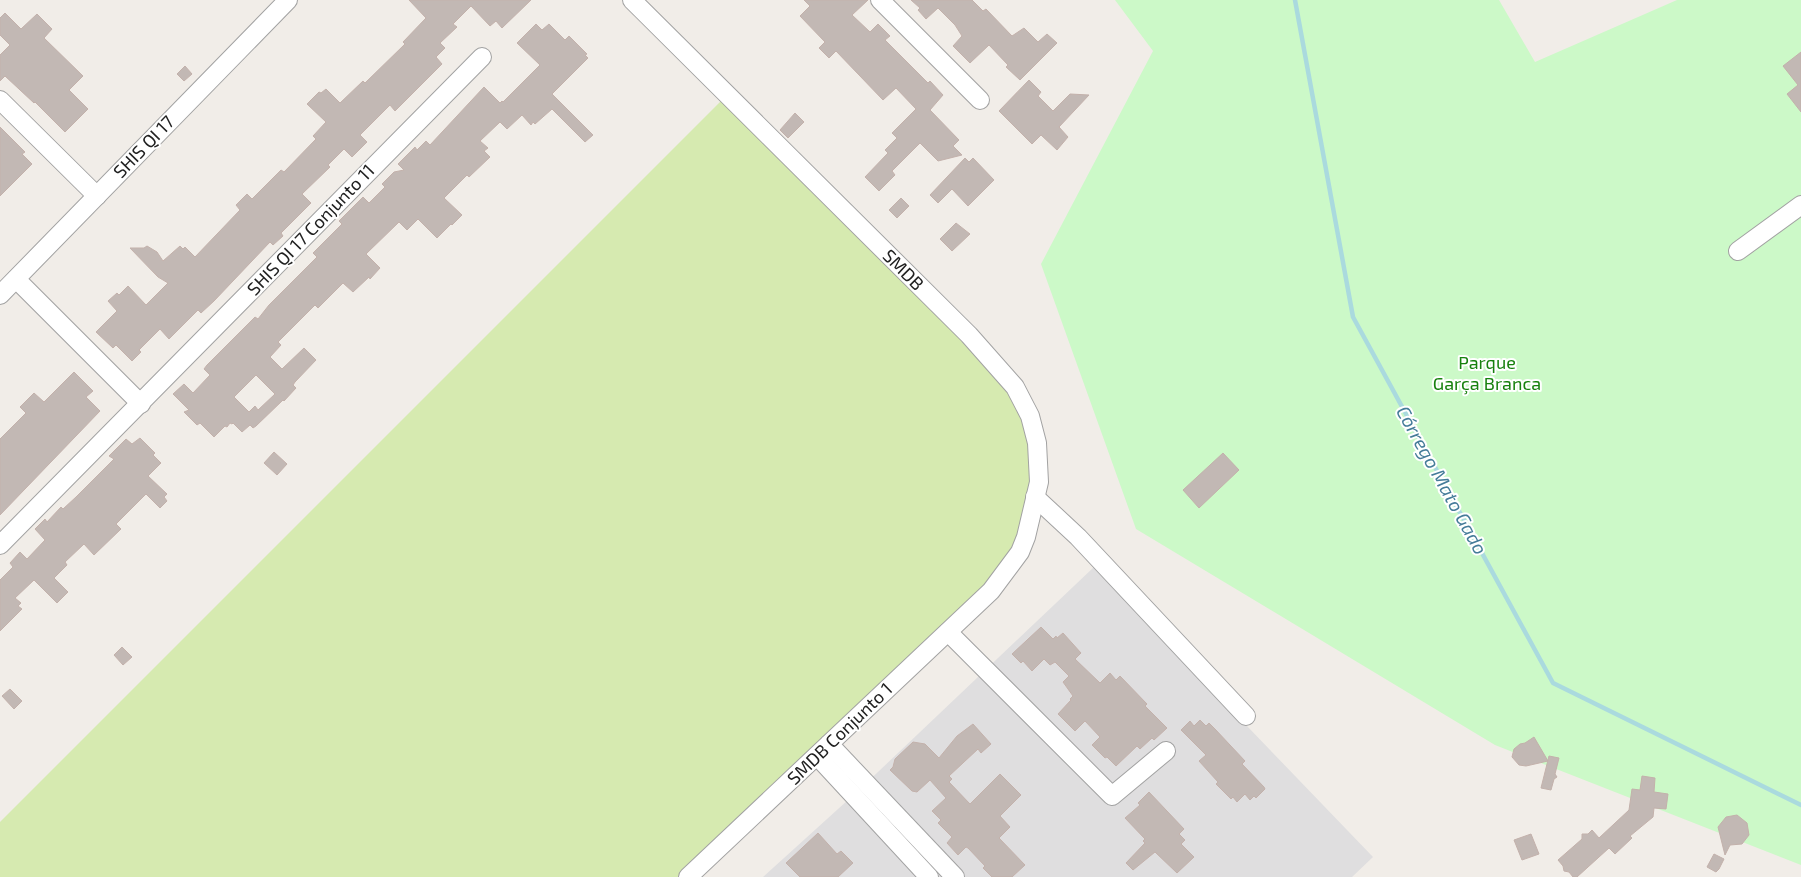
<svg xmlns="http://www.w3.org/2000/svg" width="1801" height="877" font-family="'Exo 2',sans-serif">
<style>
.residential{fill:#dfdedf}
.grass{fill:#d6eab0}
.park{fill:#ccf9c8}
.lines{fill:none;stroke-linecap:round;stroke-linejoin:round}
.stream{stroke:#aadade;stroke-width:4.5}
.building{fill:#c2b8b4;stroke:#c3b1ab;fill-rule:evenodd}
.minor-casing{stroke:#a2a2a2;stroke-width:20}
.minor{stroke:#fff;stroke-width:18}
.labels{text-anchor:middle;stroke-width:4;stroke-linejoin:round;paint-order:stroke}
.street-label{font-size:18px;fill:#212121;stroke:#fff}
.park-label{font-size:18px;fill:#17810e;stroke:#fff}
.water-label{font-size:19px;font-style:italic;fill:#457c99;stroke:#fff}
</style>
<rect width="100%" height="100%" fill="#f1ede8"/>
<path class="residential" d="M1094 567 1373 857 1352 877H763L859 790Z"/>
<path class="grass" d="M727 95 1015 387 1037 443 1020 552 688 877H0V822Z"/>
<path class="park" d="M1115 0H1499L1535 62 1677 0H1801V865L1495 745 1136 529 1041 264 1153 51Z"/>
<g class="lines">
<path class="stream" d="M1295 0 1353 317 1553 683 1801 805"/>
</g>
<g class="building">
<path d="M409 0H531L502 28 496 21 490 26 471 6 453 24 457 27 440 43 445 48 436 57 442 64 395 111 390 105 360 135 367 142 352 157 344 149 328 165 330 167 302 194 311 203 281 233 283 236 273 245 270 242 214 301 201 313 198 310 169 339 160 329 139 350 141 352 132 361 116 345 113 348 96 332 117 311 108 301 117 293 119 295 128 286 146 305 168 283 158 277 130 248H144L147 246 157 252 163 261 180 246 183 249 185 247 195 257 240 210 236 205 247 194 252 199 281 170 284 172 316 139 313 136 326 122 307 104 319 92 321 93 326 89 340 103 363 81 365 83 405 44 403 42 426 18Z"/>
<path d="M804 0H868L852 15 870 32 878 24 890 36 885 40 928 83 930 81 943 95 930 110 959 140 953 146 962 155 938 161 920 143 892 171 895 175 879 191 865 177 888 153 885 150 897 138 892 133 916 109 896 88 883 100 836 51 829 58 819 48 825 42 800 16 810 6Z"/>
<path d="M911 0H972L983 11 986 9 1012 36 1024 28 1038 42 1047 34 1057 43 1020 80 1006 67 1008 65 989 45 970 63 953 46 962 36 955 25 938 8 926 19 918 10 920 8Z"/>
<path d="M5 13 21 29 37 14 52 29 44 38 83 76 69 90 88 109 65 132 35 102 34 103 5 76 0 81V55L10 45 0 35V18Z"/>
<path d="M536 24 542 30 549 24 565 40 569 36 587 54 585 55 588 58 552 94 593 135 585 142 552 109 535 124 533 122 531 125 522 115 507 129 500 122 480 141 488 148 484 151 490 157 469 177 467 175 444 198 462 215 452 225 451 224 437 238 418 219 407 230 399 222 366 254 380 268 370 279 369 277 353 292 343 283 318 308 315 305 278 342 281 345 270 357 282 369 304 348 316 360 295 382 293 385 296 388 284 401 283 400 256 426 253 428 250 425 242 432 233 423 232 424 230 423 227 427 225 426 214 437 200 423 197 425 184 412 189 410 173 394 184 384 193 393 210 375 204 369 207 365 255 317 258 319 269 305 317 257 313 253 342 224 339 221 363 197 369 203 385 187 382 184 394 172 404 170 398 164 415 147 417 150 426 141 430 145 484 87 500 103 502 101 503 102 540 65 517 43ZM256 375 275 394 258 410 255 406 249 412 234 397Z"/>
<path d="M1801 52V112L1787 94 1798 85 1783 66Z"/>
<path d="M185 66 192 74 184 81 177 74Z"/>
<path d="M1029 80 1041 92 1038 96 1053 111 1070 94 1089 95 1059 127 1068 137 1057 150 1041 135 1032 144 999 111Z"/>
<path d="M795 113 804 122 788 138 780 130Z"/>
<path d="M0 127 25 152 22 154 32 164 0 196Z"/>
<path d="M965 158 969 162 973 158 994 180 968 206 952 189 938 203 930 195Z"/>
<path d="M901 198 909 206 897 218 889 210Z"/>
<path d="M956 223 970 234 952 251 940 239Z"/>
<path d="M74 372 93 391 86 397 100 411 0 515V439L26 413 20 407 34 393 44 402Z"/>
<path d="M140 438 155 453 153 455 161 463 148 476 167 494 164 497 167 501 160 508 146 494 116 524 121 529 94 555 84 544 65 562 67 565 54 578 68 592 57 603 34 580 15 598 21 603 18 606 22 609 0 631V580L13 567 10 563 20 552 27 559 45 540 35 529 45 519 47 522 61 507 63 509 76 497 114 459 109 456 126 439 132 444Z"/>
<path d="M274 452 287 464 277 475 264 463Z"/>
<path d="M1223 453 1239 470 1199 508 1183 490Z"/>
<path d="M1041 627 1053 639 1056 636 1057 638 1063 633 1081 653 1075 659 1100 683 1110 673 1116 680 1120 676 1147 704 1145 706 1167 728 1154 740 1152 738 1140 749 1137 746 1116 766 1107 757 1105 758 1092 745 1100 737 1085 721 1075 731 1058 714 1071 700 1070 699 1073 696 1063 682 1069 676 1055 662 1050 665 1044 659 1032 671 1023 661 1021 663 1012 654Z"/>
<path d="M122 647 132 657 123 665 114 655Z"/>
<path d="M10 689 22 701 14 709 2 696Z"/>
<path d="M1200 720 1206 726 1209 723 1215 729 1245 761 1242 764 1264 787 1265 789 1256 798 1254 796 1250 800 1245 794 1237 802 1233 797 1231 799 1216 784 1218 782 1199 761 1206 755 1181 730 1190 721 1194 726Z"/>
<path d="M973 724 991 744 981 753 978 749 949 776 952 779 949 782 970 804 1000 774 1021 795 1000 816 1010 827 999 838 1025 865 1012 877H992L983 868 985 866 968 848 966 847 958 855 947 843 952 837 938 823 941 820 932 811 946 798 930 780 917 792 912 791 890 770 893 767 895 759 913 742 925 744 939 758 957 736Z"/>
<path d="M1534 737 1548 761 1526 766 1519 765 1512 757 1514 749 1520 744 1525 743Z"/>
<path d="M1549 756 1559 758 1555 774 1557 777 1554 779 1551 790 1541 788Z"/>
<path d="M1642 776 1655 778 1654 792 1668 794 1666 809 1654 808 1653 817 1630 836 1632 838 1615 854 1609 848 1577 877H1573L1569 872 1564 871 1563 866 1558 860 1582 839V834H1588L1592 830 1599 838 1629 810 1632 789 1640 790Z"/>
<path d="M1149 792 1184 829 1179 834 1185 840 1181 844 1194 857 1177 873 1155 852 1133 870 1126 863 1145 843 1143 841 1145 839 1125 818 1140 805 1138 803Z"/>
<path d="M1737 815 1747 823 1749 835 1742 844 1730 845 1725 855 1718 827 1726 817Z"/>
<path d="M818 833 837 854 841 851 853 863 838 877H800L786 863Z"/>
<path d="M1531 834 1539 854 1522 860 1514 840Z"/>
<path d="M1714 854 1724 859 1719 869 1716 872 1707 867Z"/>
</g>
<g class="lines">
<g class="minor-casing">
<g id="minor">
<path d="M632 0 969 335 1015 387 1030 416 1037 443 1039 482 1026 537 1020 552 991 591 688 877"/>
<path d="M880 0 980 100"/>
<path d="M0 100 97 196"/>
<path d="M1738 251 1801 205"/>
<path d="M16 279 141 404"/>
<path d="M0 295 288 0"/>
<path d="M1035 497 1078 537 1246 716"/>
<path d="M0 545 482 57"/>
<path d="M948 632 1112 796 1166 751"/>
<path d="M829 744 955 877"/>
<path d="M817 756 929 877"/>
</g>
</g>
<use href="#minor" class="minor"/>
</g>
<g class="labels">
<g class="street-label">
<text transform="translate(144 147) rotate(-46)" y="6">SHIS QI 17</text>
<text transform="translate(311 230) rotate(-46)" y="6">SHIS QI 17 Conjunto 11</text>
<text transform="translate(903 270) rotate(45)" y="6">SMDB</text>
<text transform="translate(840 734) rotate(-44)" y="6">SMDB Conjunto 1</text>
</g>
<g class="park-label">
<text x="1487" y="369">Parque<tspan x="1487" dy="21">Garça Branca</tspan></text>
</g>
<g class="water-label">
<text transform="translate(1442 480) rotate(61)" y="7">Córrego Mato Gado</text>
</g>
</g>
</svg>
